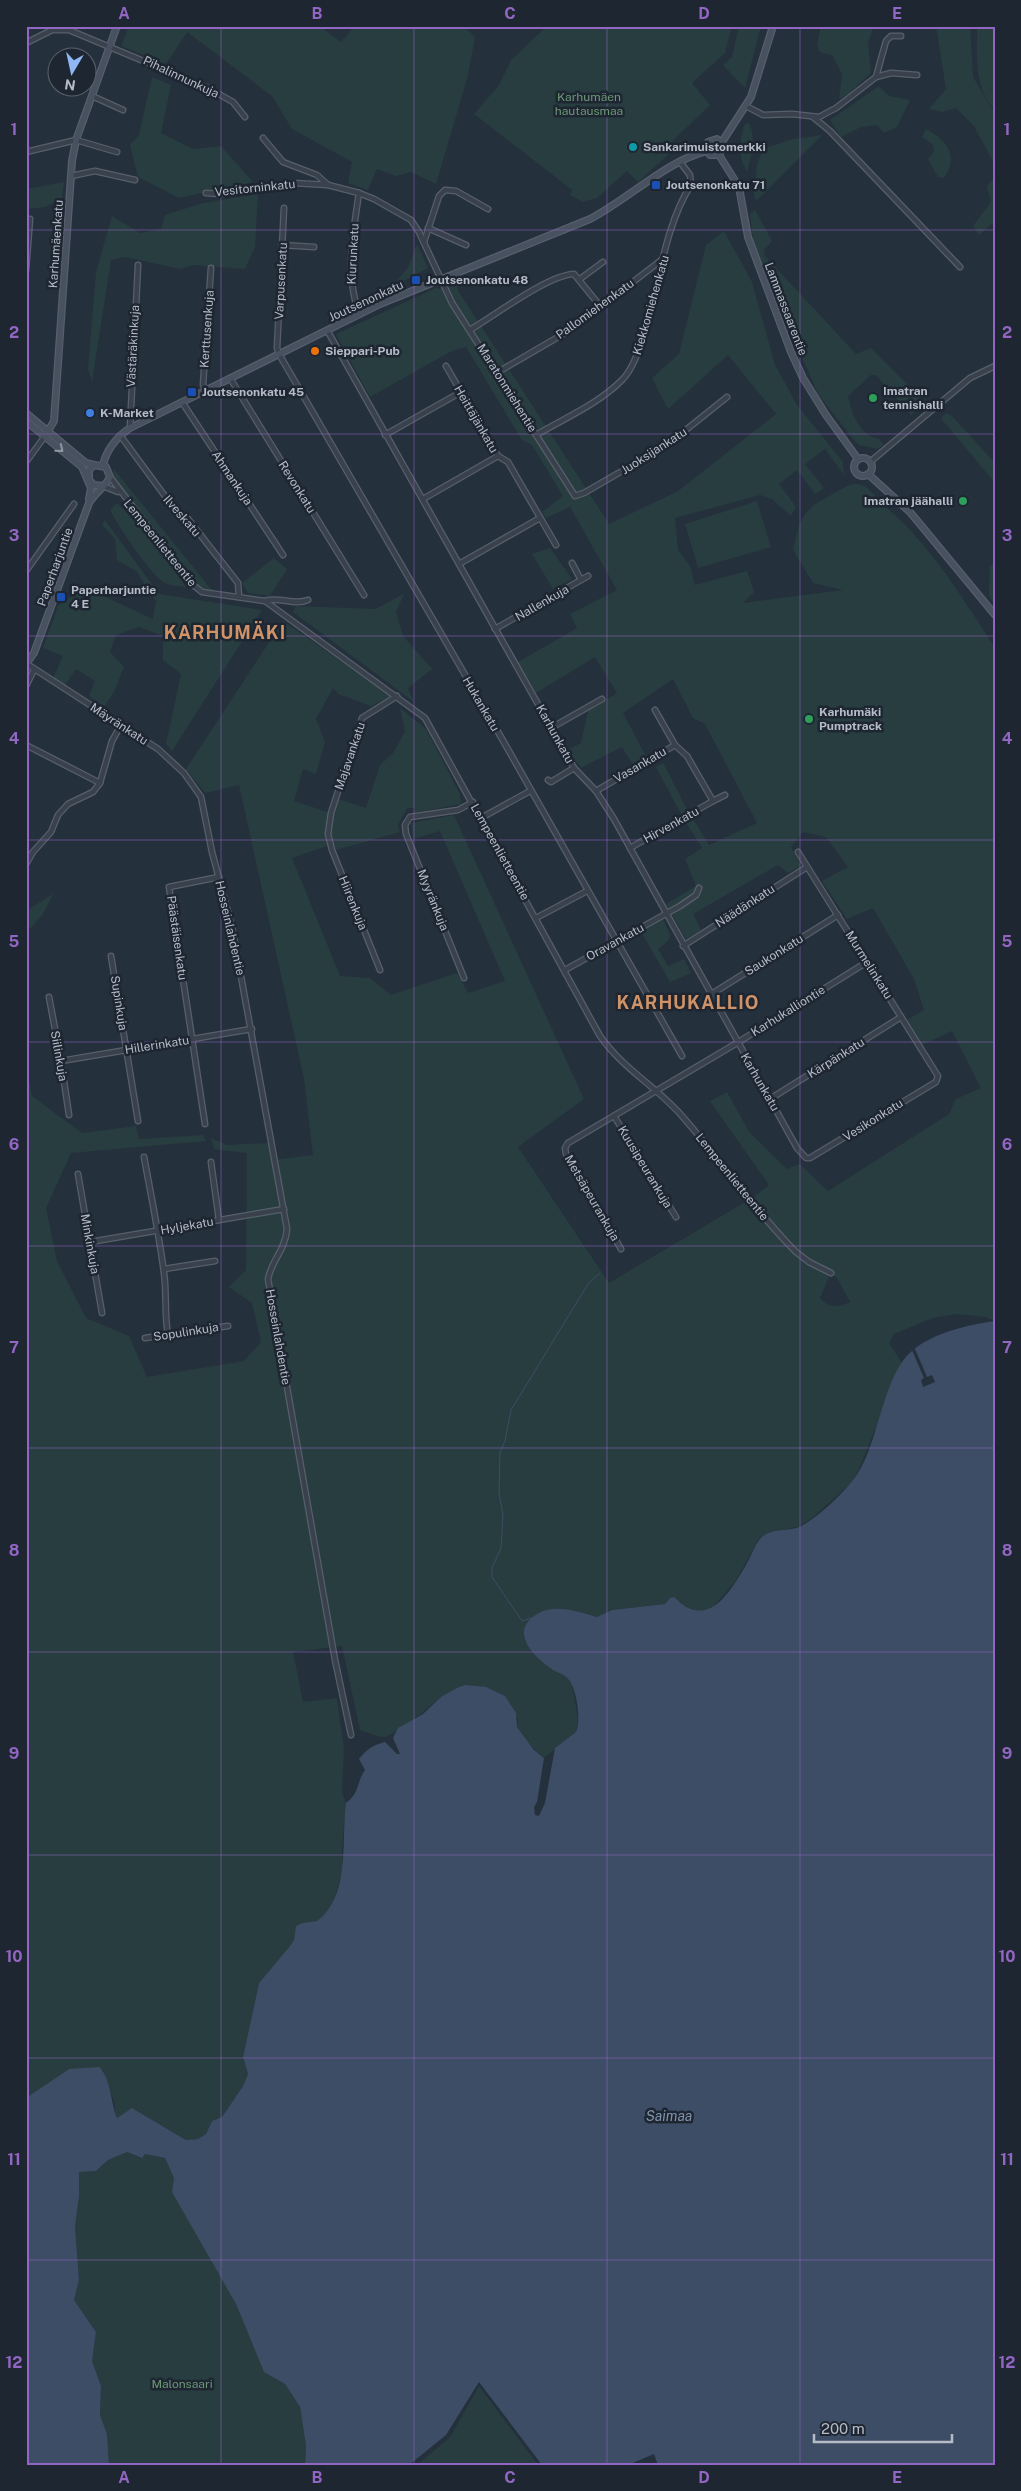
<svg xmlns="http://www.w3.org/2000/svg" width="1021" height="2491" font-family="'Public Sans',sans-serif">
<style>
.green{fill:#283d3f;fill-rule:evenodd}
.water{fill:#3c4d65}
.pier{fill:#25303d}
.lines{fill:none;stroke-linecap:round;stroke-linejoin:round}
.stream{stroke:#3c4d65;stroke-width:1}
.street-casing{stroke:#575f6b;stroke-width:7}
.secondary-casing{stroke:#575f6b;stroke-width:8}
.street{stroke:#39414d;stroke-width:4.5}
.secondary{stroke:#475160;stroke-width:5.5}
.oneway{stroke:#8e97a4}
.grid{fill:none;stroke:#9266c3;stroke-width:1;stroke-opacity:0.55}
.culture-dot{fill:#0f9aa8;stroke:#1e2632;stroke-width:2}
.transit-dot{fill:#1a4fb4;stroke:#1e2632;stroke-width:2}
.food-dot{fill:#e8710a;stroke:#1e2632;stroke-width:2}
.leisure-dot{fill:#2e9e5b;stroke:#1e2632;stroke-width:2}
.shop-dot{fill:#3f7fe0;stroke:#1e2632;stroke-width:2}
.labels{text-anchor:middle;stroke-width:5;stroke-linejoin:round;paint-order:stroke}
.street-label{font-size:12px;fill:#b5bcc8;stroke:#1e2632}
.park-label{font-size:12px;fill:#6d9876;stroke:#1e2632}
.poi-label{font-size:12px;font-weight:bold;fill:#b5bcc8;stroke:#1e2632;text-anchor:start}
.water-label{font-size:14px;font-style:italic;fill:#7e93ae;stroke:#1e2632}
.district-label{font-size:18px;font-weight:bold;letter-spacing:1px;fill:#d09368;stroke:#1e2632}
.neatline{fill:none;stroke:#9266c3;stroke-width:2}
.grid-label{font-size:16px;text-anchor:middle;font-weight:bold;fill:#9266c3}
</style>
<rect width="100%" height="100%" fill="#25303d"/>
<g class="green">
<path d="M129 26H319L341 42 355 26H464L475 37 467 79 436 184 411 172 396 176 377 169 368 190 348 183 352 162 292 129 272 96 187 32 166 64 121 46Z"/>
<path d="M547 26H732L725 53 692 83 710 105 664 149 669 154 638 182 627 171 597 198 583 202 570 195 572 190 474 114 499 85 511 60Z"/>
<path d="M739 26H761L745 88 723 65 732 57Z"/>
<path d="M821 26H874L868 43 871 73 848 94 839 99 842 74 833 56 820 52 817 45Z"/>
<path d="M936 26H970L973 77 995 114V165L974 126 956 108 943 112 929 109 946 89Z"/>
<path d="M995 26V110C974 89 977 55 977 29Z"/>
<path d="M152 77 171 85 161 133 193 149 221 146 253 182 179 198 138 177 130 145 139 135Z"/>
<path d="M879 86 889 96 910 100 897 127 884 133 877 125 861 127 841 137 830 120Z"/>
<path d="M749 123C756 137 752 156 747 171 737 154 740 144 744 125Z"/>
<path d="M926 129C946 140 960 155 944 178L938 177 928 159 934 151 933 145 922 137Z"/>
<path d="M822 135 757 200 754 198 757 164 763 149 793 139Z"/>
<path d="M995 177V221L979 235 973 226 991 202 987 186Z"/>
<path d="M64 182 62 198 45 207 26 209V189Z"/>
<path d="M258 194 255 247 245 269 193 265 180 269 125 257 111 260 92 382 88 369 96 272 112 216 140 233 161 229 165 215 203 203Z"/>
<path d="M755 210 772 241 764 250 765 256 856 354 871 348 924 401 921 407 911 415 876 375H871L848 396C852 414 859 435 879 439L884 445 877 449 859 445 852 438 818 394 754 247 750 214Z"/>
<path d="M724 231 752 282 775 365 797 405 843 462 844 475 825 449 805 464 824 488 815 494 797 470 779 484 796 507 791 516 772 499 760 495 675 518 678 550 690 566 695 585 747 571 754 592 743 603 843 590 813 583 793 550C800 520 801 511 829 496 836 493 846 485 853 484 867 482 877 499 886 507 931 546 963 598 995 648V1321L985 1317 957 1314 933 1318 894 1334 889 1343 902 1363 858 1472 849 1485 812 1518 798 1527 769 1532 759 1539 735 1582 711 1609 698 1612 670 1598 665 1604 612 1610 597 1617 559 1611H545L526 1623 544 1662 551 1669 567 1676 572 1684 578 1719 576 1732 544 1758C533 1749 525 1739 517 1726L518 1718 441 1697C432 1705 393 1737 384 1737 376 1737 367 1732 360 1730L342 1646 293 1652 303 1702 337 1698 344 1749 342 1792 346 1803 342 1848 343 1867 333 1904 328 1911 317 1921 302 1923 296 1926 294 1940 290 1946 259 1983 243 2057 248 2074 243 2086 222 2117 212 2121 206 2134 198 2139 186 2140 132 2108 117 2118 115 2117V2104L103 2070 69 2069 26 2098V1063L32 1096 82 1133 136 1126 139 1139 203 1135 206 1141 71 1153 46 1208 57 1261 86 1318 129 1336 147 1377 244 1361 261 1342 252 1303 229 1287 246 1270 247 1153 214 1149 211 1138 227 1145 268 1143 272 1160 313 1155 304 1079 239 785 205 793 186 769 283 621 391 696 371 706 338 694 333 688 316 719 325 742 316 774 303 769 294 801 333 814 338 799 366 808 380 765 394 752 405 731 400 708 426 729 460 794 461 804 413 813 415 808H407L398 825 400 832 336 850 333 844 292 858 340 976 370 978 391 995 457 973 468 993 505 981 440 831 413 839 411 823 454 815 584 1099 518 1147 609 1283 755 1196 769 1185 710 1101 727 1092 750 1133 787 1169 800 1164 828 1191 949 1114 956 1099 981 1088 952 1031 922 1045 907 1020 924 1010 914 979 873 908 847 919 822 881 848 867 826 837 803 832 791 847 801 866 788 873 778 865 693 914 701 930 686 939 666 904 696 886 685 859 702 848 685 821 692 817 709 845 757 823 705 724 693 718 673 679 623 713 647 758 633 765 622 747 581 768 567 750 581 743 588 711 617 693 595 657 536 693 518 662 577 628 570 614 617 590 570 507 546 518 542 512 563 496 532 445 522 440 466 347 452 351 370 397 336 334 436 288 439 289 449 283H456L459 292 609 524 678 491 776 414 728 355 668 409 652 378 679 354 706 245ZM830 1274 837 1278 850 1302C839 1308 828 1308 820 1298Z"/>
<path d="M417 244 428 268 392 287 408 267Z"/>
<path d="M946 413 952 416 995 463V483L943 421 941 418Z"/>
<path d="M113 468 210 588 214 590H204L199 586 121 489 114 477Z"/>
<path d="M757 501 771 547 698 568 685 524Z"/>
<path d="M117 503 149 536 186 587C179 586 169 586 163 582 148 571 119 527 110 510Z"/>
<path d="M105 520 159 594 262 610 172 751 166 744 181 674 163 660V636L139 627 116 635 110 652 124 667 114 692 104 707 89 696 95 681 76 669 65 685 53 678 63 656 43 648 58 606 84 587 153 619 156 601 136 571 117 560 115 539 102 525Z"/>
<path d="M550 548 572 579 553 589 532 554Z"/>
<path d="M274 558 287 569 270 596 248 593 242 583Z"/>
<path d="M995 562V605L989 596 990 566Z"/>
<path d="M404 594 396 612 403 636 432 669 408 688 414 702 293 612 296 606 375 609Z"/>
<path d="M663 763 689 813 682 816 656 767Z"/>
<path d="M53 894 43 914 26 933V911Z"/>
<path d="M663 919 670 935 668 941 658 949 668 966 684 959 691 973 670 982 641 932Z"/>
<path d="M127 2152 141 2158 145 2154 165 2158 236 2304 264 2371 285 2384 300 2407 306 2446 305 2465H109L107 2434 100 2415 101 2386 92 2361 96 2332 74 2300 79 2280 75 2227 79 2196V2172L96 2171 108 2160Z"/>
<path d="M479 2386 538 2465H417L450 2437Z"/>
</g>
<path class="water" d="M995 1321V2465H658L654 2454 628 2465H542L479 2382 446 2435 409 2465H305L306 2446 300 2407 285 2384 264 2372 236 2304 172 2192 174 2178 165 2158 145 2154 142 2158 127 2152 108 2160 96 2171 79 2172V2196L75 2227 79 2280 74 2300 96 2332 92 2361 101 2386 100 2415 107 2434 109 2465H26V2098L69 2069 99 2067C111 2077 111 2105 117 2118L132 2108 186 2140 198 2139 206 2134 212 2121 222 2117 243 2086 248 2074 243 2057 259 1983 290 1946 294 1940 296 1926 302 1923 317 1921C351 1896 341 1840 346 1803 360 1793 356 1783 365 1770L359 1759C367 1749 373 1745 385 1742L397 1754H400L393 1738 398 1728 423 1714 441 1697 457 1688 465 1685 486 1687 505 1696 516 1713 517 1727 534 1750 544 1758 537 1802 534 1807 535 1815 539 1816 545 1803 555 1748 576 1732C581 1720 577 1694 571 1683 566 1673 558 1674 550 1668 532 1655 509 1631 537 1614 555 1603 579 1612 597 1617L612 1610 665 1604 670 1598 674 1597C707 1631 729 1594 746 1565 751 1557 754 1546 760 1539 771 1527 786 1532 799 1527 817 1519 847 1490 858 1473 879 1441 883 1374 913 1350 935 1332 968 1325 995 1321Z"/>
<path class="pier" d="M915 1349 927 1377 932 1375 935 1382 923 1387 921 1380 924 1378 912 1350Z"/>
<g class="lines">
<path class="stream" d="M532 1618 522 1621 492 1577V1568L501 1548 503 1515 499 1493 500 1452 505 1441 511 1410 588 1284 600 1273"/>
<g class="street-casing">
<g id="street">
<path d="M26 43 52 30H69L208 88 233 102 245 117"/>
<path d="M876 77 886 41 891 36H901"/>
<path d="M92 96 123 110"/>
<path d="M746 106 763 115 792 114 819 117 836 108 876 77 891 73 917 75"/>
<path d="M813 117 830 131 960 267"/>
<path d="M263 138 283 162 317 175 328 185"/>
<path d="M26 152 76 140 117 152"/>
<path d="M71 176 95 171 135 180"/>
<path d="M206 193 220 194 293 183 328 185 359 193 374 199 411 220 419 232 452 303 575 496 584 493 667 445 727 397"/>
<path d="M284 208 277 348 279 354 493 723 682 1056"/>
<path d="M428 228 466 245"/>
<path d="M424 242 439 196 445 190 456 191 488 209"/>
<path d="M282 245 314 247"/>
<path d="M26 270 30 219"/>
<path d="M580 279 603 262"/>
<path d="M359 314C345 275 353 233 359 193"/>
<path d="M327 330 574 768 596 791 614 819 797 1148 806 1158H810L936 1082 938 1076 798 852"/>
<path d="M470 330C495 315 548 275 574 274L601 307"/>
<path d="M446 366 498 456 508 462 556 545"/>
<path d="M498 372 572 329 664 258"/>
<path d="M230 378 364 595"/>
<path d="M206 390 203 385 211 268"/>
<path d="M182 402 283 555"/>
<path d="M130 428 138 265"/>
<path d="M120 435 176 511 188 519 238 583 239 597"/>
<path d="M385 435 461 392"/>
<path d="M536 435C565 418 600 403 623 379 634 367 639 349 644 334 658 289 665 224 691 185L690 175 680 162"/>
<path d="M26 462 45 436"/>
<path d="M870 462 970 378 995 366"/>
<path d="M110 477 193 585 202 592 265 601 425 718 600 1036C624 1070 656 1086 682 1116 721 1160 754 1210 796 1252L809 1262 831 1273"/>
<path d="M103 486 118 492"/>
<path d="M423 499 498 456"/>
<path d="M572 563 581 580"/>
<path d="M459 564 540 518"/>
<path d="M26 571 74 504"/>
<path d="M265 601C279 596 294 606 308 600"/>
<path d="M495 629 588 576"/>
<path d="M27 664 158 749 184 773 201 797 212 852 232 927 287 1229C285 1251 272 1259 268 1279L335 1660 351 1735"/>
<path d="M26 686 34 670"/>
<path d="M551 728 602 699"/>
<path d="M26 745 100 783"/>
<path d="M548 780 551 782 574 768"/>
<path d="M596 791 675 745 655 710"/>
<path d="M713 801 725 795"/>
<path d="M481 818 530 791"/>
<path d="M630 848 713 801 687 756 675 745"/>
<path d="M26 864 33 852 51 832 58 815 68 804 93 792 100 783 112 741 121 725"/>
<path d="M536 918 587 891"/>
<path d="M683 946 807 867"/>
<path d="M111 956 138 1121"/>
<path d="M380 970 332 850 328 834 331 813 362 718 397 696"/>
<path d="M565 970 680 906 696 895 699 888"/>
<path d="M464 978 406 834 405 825 410 817 458 810 473 802"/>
<path d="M710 995 838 915"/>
<path d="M49 997 61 1061 69 1115"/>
<path d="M61 1061 252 1029"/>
<path d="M770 1099 901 1017"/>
<path d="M614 1116 676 1217"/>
<path d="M205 1124 169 887 219 877"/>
<path d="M144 1157C151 1195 159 1234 164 1273 167 1294 164 1313 168 1335"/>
<path d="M211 1162 219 1220"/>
<path d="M78 1174 102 1313"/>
<path d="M90 1242 284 1209"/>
<path d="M621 1249 566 1154 565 1148 568 1143 737 1043 867 962"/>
<path d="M164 1269 215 1261"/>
<path d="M145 1338 228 1326"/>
</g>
</g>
<g class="secondary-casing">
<g id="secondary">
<path d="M722 142 751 97 773 26"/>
<path d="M707 151 708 142 717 139 724 145 719 155"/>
<path d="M707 151 710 155H719"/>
<path d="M719 155 739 187 748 237 791 352 803 378 826 415 858 459"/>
<path d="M26 413 86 463 94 465"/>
<path d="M26 421 82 467 91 488 89 499"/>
<path d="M45 436 54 421 72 161 76 140 117 26"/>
<circle cx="863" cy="467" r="9"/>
<path d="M103 465C107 448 117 437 130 428L380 304 590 219C627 200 668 160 707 151"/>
<path d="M868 474 910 512 995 615"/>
<path d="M26 664 34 653 89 503C95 493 106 486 110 477L106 467 94 465 89 470V480L94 485 103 486"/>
</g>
</g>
<use href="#street" class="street"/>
<use href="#secondary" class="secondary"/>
</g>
<defs><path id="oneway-chevron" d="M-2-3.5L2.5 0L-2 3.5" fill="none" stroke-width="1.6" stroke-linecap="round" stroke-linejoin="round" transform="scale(1.25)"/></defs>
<use class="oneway" href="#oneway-chevron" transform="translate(60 449) rotate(39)"/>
<path class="grid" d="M221 26V2465M414 26V2465M607 26V2465M800 26V2465M26 230H995M26 434H995M26 636H995M26 840H995M26 1042H995M26 1246H995M26 1448H995M26 1652H995M26 1855H995M26 2058H995M26 2260H995"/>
<circle class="culture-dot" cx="633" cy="147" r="5"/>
<g class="transit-dot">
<rect x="651" y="180" width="10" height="10" rx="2.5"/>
<rect x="411" y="275" width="10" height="10" rx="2.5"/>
<rect x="187" y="387" width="10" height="10" rx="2.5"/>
<rect x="56" y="592" width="10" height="10" rx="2.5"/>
</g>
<circle class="food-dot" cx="315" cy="351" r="5"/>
<g class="leisure-dot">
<circle cx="873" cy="398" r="5"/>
<circle cx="963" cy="501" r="5"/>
<circle cx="809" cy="719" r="5"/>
</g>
<circle class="shop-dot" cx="90" cy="413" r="5"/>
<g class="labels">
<g class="street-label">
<text transform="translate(181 77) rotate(25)" y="4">Pihalinnunkuja</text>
<text transform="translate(255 188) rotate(-6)" y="4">Vesitorninkatu</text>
<text transform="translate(56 244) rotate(-86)" y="4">Karhumäenkatu</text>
<text transform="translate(353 254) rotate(-87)" y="4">Kiurunkatu</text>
<text transform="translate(281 281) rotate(-87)" y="4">Varpusenkatu</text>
<text transform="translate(366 301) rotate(-25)" y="4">Joutsenonkatu</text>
<text transform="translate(651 305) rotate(-74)" y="4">Kiekkomiehenkatu</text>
<text transform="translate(595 309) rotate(-36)" y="4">Pallomiehenkatu</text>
<text transform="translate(786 309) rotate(69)" y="4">Lammassaarentie</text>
<text transform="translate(207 329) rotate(-86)" y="4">Kerttusenkuja</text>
<text transform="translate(133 346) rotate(-87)" y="4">Västäräkinkuja</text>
<text transform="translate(507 388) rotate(58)" y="4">Maratonmiehentie</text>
<text transform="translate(476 419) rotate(60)" y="4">Heittäjänkatu</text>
<text transform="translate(654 451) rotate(-33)" y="4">Juoksijankatu</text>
<text transform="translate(232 478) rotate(56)" y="4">Ahmankuja</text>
<text transform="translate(297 487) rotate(58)" y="4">Revonkatu</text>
<text transform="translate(182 516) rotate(49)" y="4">Ilveskatu</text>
<text transform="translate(160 543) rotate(51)" y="4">Lempeenlietteentie</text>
<text transform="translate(55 567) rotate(-70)" y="4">Paperharjuntie</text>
<text transform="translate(542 603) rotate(-30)" y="4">Nallenkuja</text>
<text transform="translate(481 704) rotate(60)" y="4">Hukankatu</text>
<text transform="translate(119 724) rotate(33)" y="4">Mäyränkatu</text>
<text transform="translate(555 734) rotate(61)" y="4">Karhunkatu</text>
<text transform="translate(350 756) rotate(-71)" y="4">Majavankatu</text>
<text transform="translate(640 765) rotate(-30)" y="4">Vasankatu</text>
<text transform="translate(671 825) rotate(-29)" y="4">Hirvenkatu</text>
<text transform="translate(500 852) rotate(61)" y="4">Lempeenlietteentie</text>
<text transform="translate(433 900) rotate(68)" y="4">Myyränkuja</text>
<text transform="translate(353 903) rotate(68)" y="4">Hiirenkuja</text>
<text transform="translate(745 906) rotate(-33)" y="4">Näädänkatu</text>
<text transform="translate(230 928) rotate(77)" y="4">Hosseinlahdentie</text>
<text transform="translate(177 938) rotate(82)" y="4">Päästäisenkatu</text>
<text transform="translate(615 942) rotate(-29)" y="4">Oravankatu</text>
<text transform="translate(774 955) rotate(-32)" y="4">Saukonkatu</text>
<text transform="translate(869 965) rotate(58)" y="4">Murmelinkatu</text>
<text transform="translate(119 1003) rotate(81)" y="4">Supinkuja</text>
<text transform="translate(788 1011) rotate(-32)" y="4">Karhukalliontie</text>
<text transform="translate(157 1045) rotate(-9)" y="4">Hillerinkatu</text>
<text transform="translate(59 1056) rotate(80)" y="4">Siilinkuja</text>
<text transform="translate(836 1058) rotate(-32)" y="4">Kärpänkatu</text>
<text transform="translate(760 1082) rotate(60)" y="4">Karhunkatu</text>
<text transform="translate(873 1120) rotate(-32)" y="4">Vesikonkatu</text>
<text transform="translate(645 1167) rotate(59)" y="4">Kuusipeurankuja</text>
<text transform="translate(732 1177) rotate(51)" y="4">Lempeenlietteentie</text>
<text transform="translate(592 1198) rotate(60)" y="4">Metsäpeurankuja</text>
<text transform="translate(187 1226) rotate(-10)" y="4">Hyljekatu</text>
<text transform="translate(90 1244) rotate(80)" y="4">Minkinkuja</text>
<text transform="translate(186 1332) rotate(-9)" y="4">Sopulinkuja</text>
<text transform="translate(278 1337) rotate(80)" y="4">Hosseinlahdentie</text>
</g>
<g class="park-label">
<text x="589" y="101">Karhumäen<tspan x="589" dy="14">hautausmaa</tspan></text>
<text x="182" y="2388">Malonsaari</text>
</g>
<g class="poi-label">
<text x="643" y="151">Sankarimuistomerkki</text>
<text x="666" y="189">Joutsenonkatu 71</text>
<text x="426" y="284">Joutsenonkatu 48</text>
<text x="325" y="355">Sieppari-Pub</text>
<text x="883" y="395">Imatran<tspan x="883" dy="14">tennishalli</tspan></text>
<text x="202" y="396">Joutsenonkatu 45</text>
<text x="100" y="417">K-Market</text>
<text x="953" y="505" text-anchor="end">Imatran jäähalli</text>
<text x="71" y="594">Paperharjuntie<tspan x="71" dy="14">4 E</tspan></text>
<text x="819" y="716">Karhumäki<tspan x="819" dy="14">Pumptrack</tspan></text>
</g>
<g class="water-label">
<text x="669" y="2121">Saimaa</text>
</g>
<g class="district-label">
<text x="225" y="639">KARHUMÄKI</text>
<text x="688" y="1009">KARHUKALLIO</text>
</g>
</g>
<rect width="1021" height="2491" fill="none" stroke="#1e2632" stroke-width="55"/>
<g transform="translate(72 72) rotate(189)"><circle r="24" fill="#1e2632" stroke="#5a626e"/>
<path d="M0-4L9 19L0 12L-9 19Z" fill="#8fb7f3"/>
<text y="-8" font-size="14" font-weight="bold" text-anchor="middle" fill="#b5bcc8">N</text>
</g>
<path d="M814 2434v8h138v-8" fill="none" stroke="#b5bcc8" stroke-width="2.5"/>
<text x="821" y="2434" font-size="15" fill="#b5bcc8" stroke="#1e2632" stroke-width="4" paint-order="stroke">200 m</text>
<rect x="28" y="28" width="966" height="2436" class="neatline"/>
<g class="grid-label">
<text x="124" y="19">A</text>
<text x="317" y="19">B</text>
<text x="510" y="19">C</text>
<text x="704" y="19">D</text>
<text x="897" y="19">E</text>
<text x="14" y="135">1</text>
<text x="1007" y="135">1</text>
<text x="14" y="338">2</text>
<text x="1007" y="338">2</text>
<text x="14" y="541">3</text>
<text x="1007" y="541">3</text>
<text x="14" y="744">4</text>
<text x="1007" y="744">4</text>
<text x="14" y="947">5</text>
<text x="1007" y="947">5</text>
<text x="14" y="1150">6</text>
<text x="1007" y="1150">6</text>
<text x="14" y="1353">7</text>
<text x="1007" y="1353">7</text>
<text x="14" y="1556">8</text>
<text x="1007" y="1556">8</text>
<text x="14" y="1759">9</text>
<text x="1007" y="1759">9</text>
<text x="14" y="1962">10</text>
<text x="1007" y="1962">10</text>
<text x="14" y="2165">11</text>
<text x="1007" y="2165">11</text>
<text x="14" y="2368">12</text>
<text x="1007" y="2368">12</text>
<text x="124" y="2483">A</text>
<text x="317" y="2483">B</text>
<text x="510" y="2483">C</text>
<text x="704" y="2483">D</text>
<text x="897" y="2483">E</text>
</g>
</svg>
